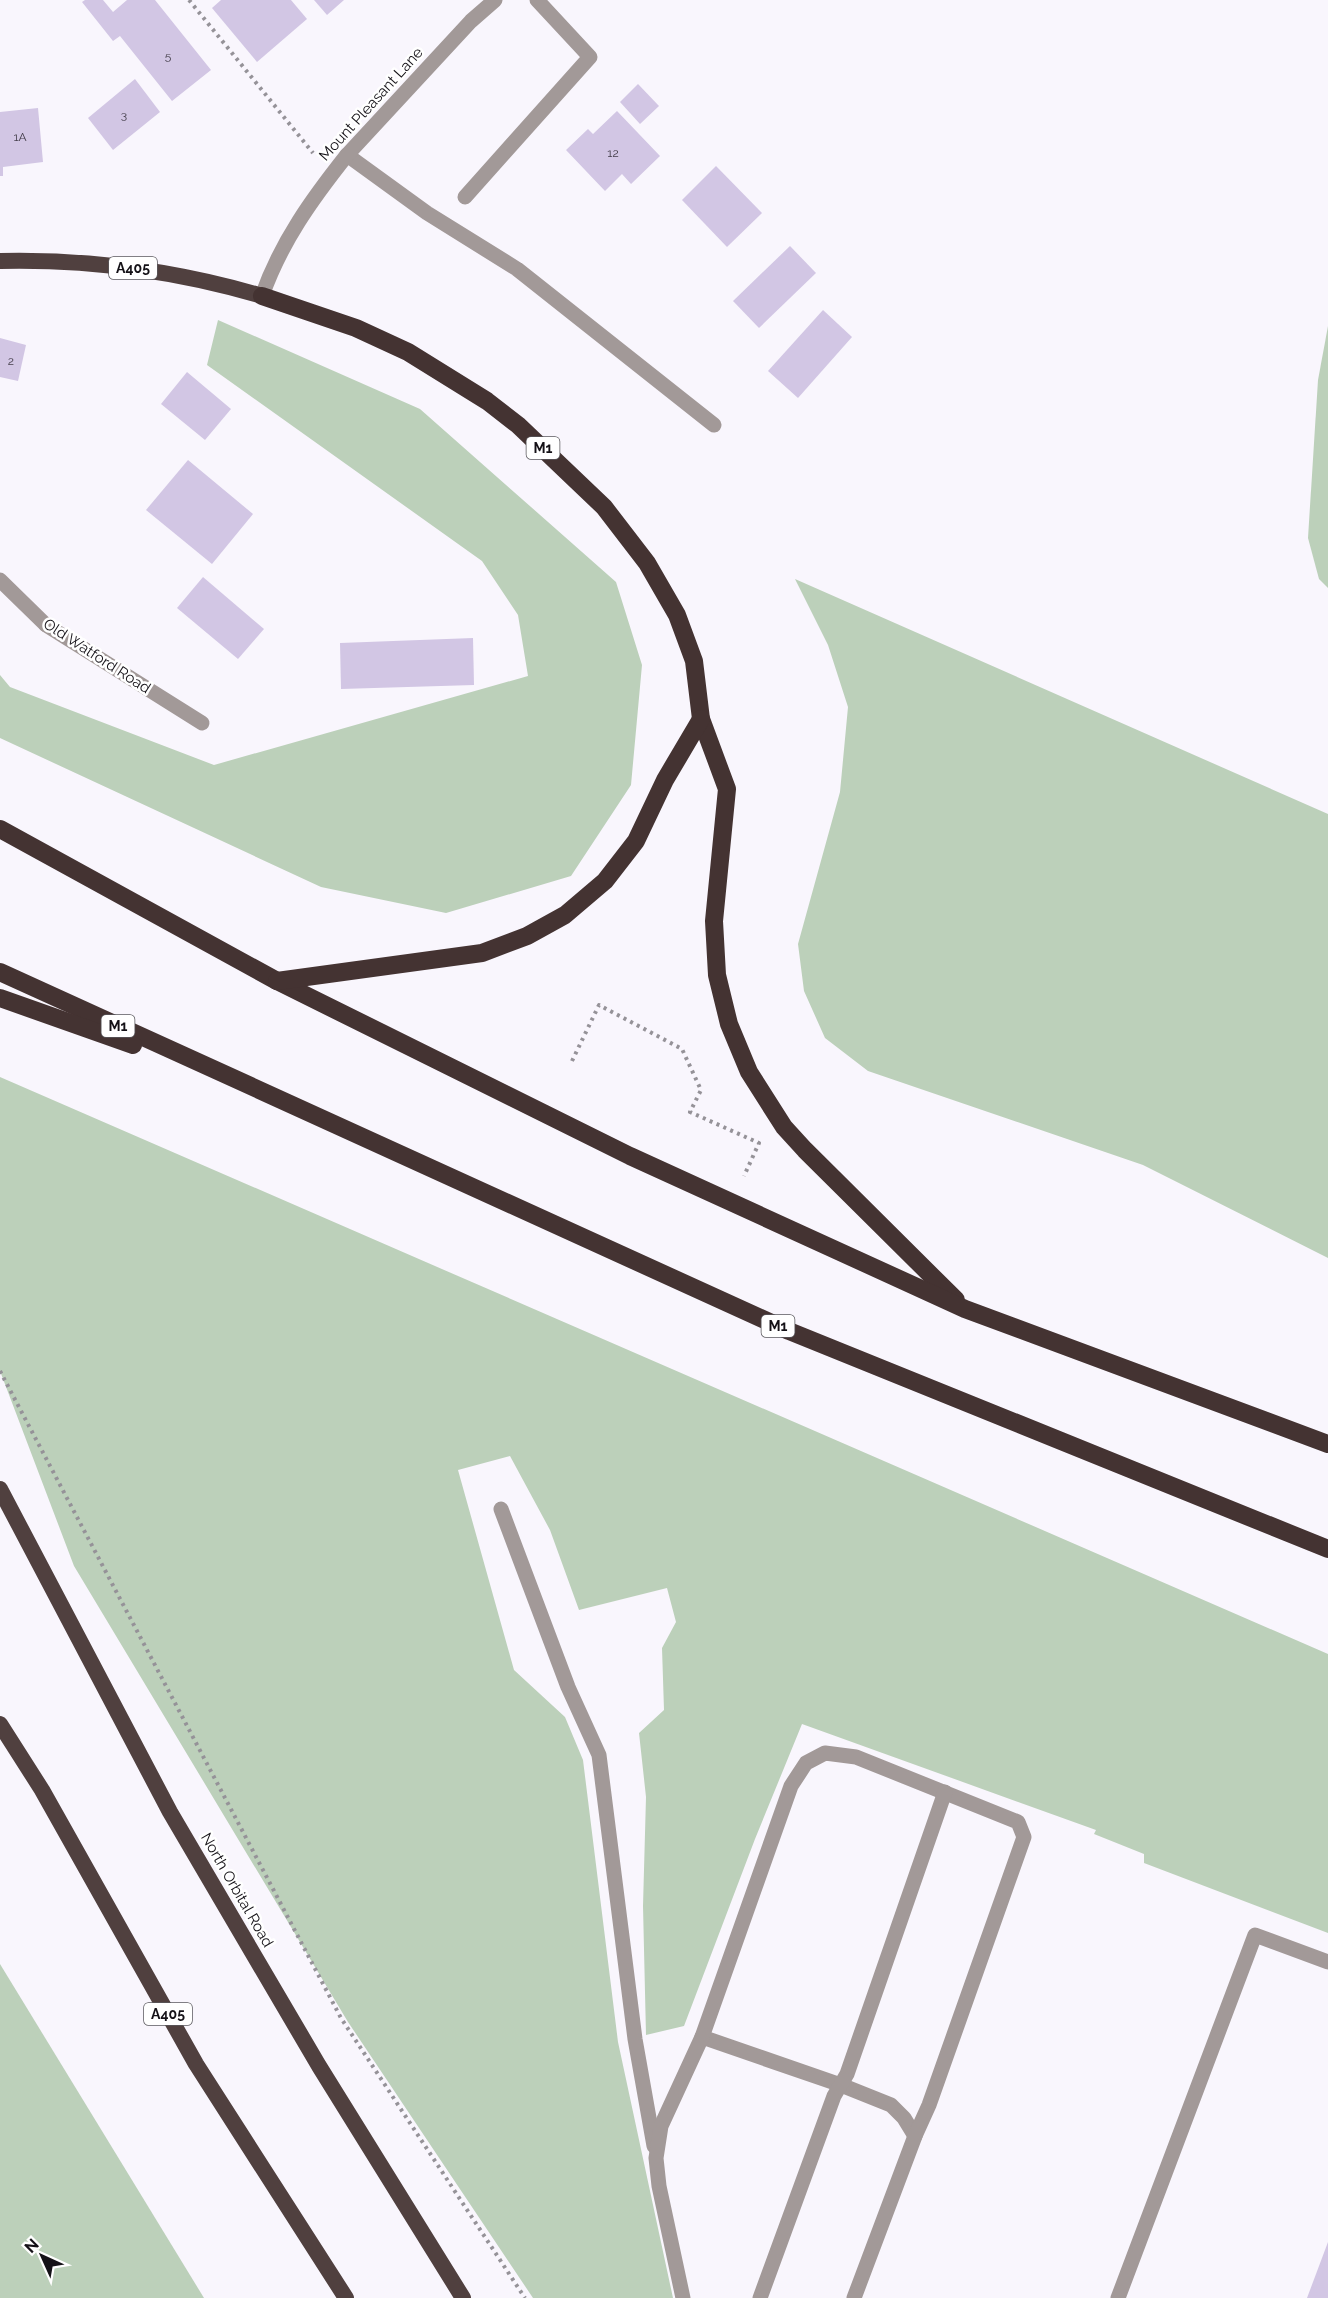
<svg xmlns="http://www.w3.org/2000/svg" width="1328" height="2298" font-family="Raleway,sans-serif">
<style>
.green{fill:#bcd0ba}
.building{fill:#d2c6e4}
.lines{fill:none;stroke-linecap:round;stroke-linejoin:round}
.path{stroke:#959298;stroke-width:4;stroke-dasharray:3 4.5;stroke-linecap:butt}
.service{stroke:#a29998;stroke-width:15}
.minor{stroke:#a29998;stroke-width:15}
.tertiary{stroke:#a29998;stroke-width:15}
.trunk{stroke:#50403f;stroke-width:16}
.motorway{stroke:#443332;stroke-width:18}
.labels{text-anchor:middle;stroke-width:5;stroke-linejoin:round;paint-order:stroke}
.number-label{font-size:12px;fill:#443e4a}
.shield{fill:#fff;stroke:#5a585d;stroke-width:1.5}
.shield-label{font-size:14px;font-weight:bold;fill:#141117}
.street-label{font-size:15px;fill:#141117;stroke:#fff}
</style>
<rect width="100%" height="100%" fill="#f9f6fd"/>
<g class="green">
<path d="M218 320 420 409 616 582 642 665 631 785 571 876 446 913 321 887 0 738V675L10 687 214 765 528 676 518 615 482 561 207 365Z"/>
<path d="M1328 326V588L1319 579 1308 538 1318 380Z"/>
<path d="M795 579 1328 814V1258L1143 1165 868 1071 825 1038 804 991 798 944 840 792 848 707 828 645Z"/>
<path d="M0 1077 1328 1654V1933L1144 1863V1854L1094 1834 1096 1830 802 1724 755 1839 684 2026 646 2035 643 1906 646 1797 639 1733 664 1710 662 1648 676 1622 667 1588 579 1610 550 1530 510 1456 458 1470 514 1670 565 1717 583 1760 618 2042 673 2298H533L348 2022 74 1566 0 1371Z"/>
<path d="M0 1964 204 2298H0Z"/>
</g>
<g class="building">
<path d="M85 0H103L113 12 127 0H155L211 70 172 101 120 36 113 41 82 2Z"/>
<path d="M221 0H291L307 19 257 62 212 8Z"/>
<path d="M314 0H344L327 15Z"/>
<path d="M135 79 160 112 113 150 88 118Z"/>
<path d="M638 84 659 106 640 124 620 102Z"/>
<path d="M38 108 43 162 3 167V176H0V112Z"/>
<path d="M617 111 660 156 631 184 622 174 605 191 566 150 588 129 593 134Z"/>
<path d="M716 166 762 213 727 247 682 200Z"/>
<path d="M790 246 816 273 759 328 733 301Z"/>
<path d="M823 310 852 337 798 398 768 371Z"/>
<path d="M0 338 26 345 18 381 0 377Z"/>
<path d="M187 372 231 409 205 440 161 404Z"/>
<path d="M188 460 253 514 212 564 146 510Z"/>
<path d="M203 577 264 629 238 659 177 608Z"/>
<path d="M473 638 474 685 341 689 340 643Z"/>
<path d="M1328 2242V2298H1307Z"/>
</g>
<g class="lines">
<g class="path">
<path d="M189 0 313 153"/>
<path d="M572 1061 599 1005 682 1049 701 1090 690 1112 759 1143 744 1176"/>
<path d="M0 1371 341 2018 525 2298"/>
</g>
<g class="service">
<path d="M347 155 427 213 517 269 714 425"/>
<path d="M465 197 590 57 537 0"/>
<path d="M46 625 202 723"/>
<path d="M501 1509 568 1687 599 1755 635 2039 654 2146"/>
<path d="M702 2037 841 2085 891 2105 904 2118 915 2136"/>
<path d="M683 2298 659 2186 656 2158 661 2126 702 2037 791 1786 806 1763 825 1753 856 1757 1018 1822 1024 1837 929 2105 915 2136 854 2298"/>
<path d="M760 2298 834 2096 847 2074 945 1792"/>
<path d="M1118 2298 1255 1935 1328 1962"/>
</g>
<path class="minor" d="M0 580 46 625"/>
<path class="tertiary" d="M262 296C281 242 312 199 347 155L471 21 495 0"/>
<g class="trunk">
<path d="M0 261C89 259 177 271 262 296"/>
<path d="M0 1489 170 1812 319 2066 463 2298"/>
<path d="M0 1724 42 1790 196 2064 346 2298"/>
</g>
<g class="motorway">
<path d="M262 296 356 328 408 352 487 401 518 425 604 507 647 563 677 615 694 661 701 719 727 789 714 921 717 975 729 1024 749 1072 784 1127 805 1150 956 1300"/>
<path d="M0 829 277 981 630 1156 965 1309 1328 1444"/>
<path d="M0 972 789 1331 1328 1549"/>
<path d="M277 981 482 953 527 936 565 915 605 881 636 841 665 780 701 719"/>
<path d="M0 998 133 1045"/>
</g>
</g>
<g class="labels">
<g class="number-label">
<text x="168" y="60">5</text>
<text x="124" y="119">3</text>
<text x="20" y="141">1A</text>
<text x="613" y="157">12</text>
<text x="11" y="365">2</text>
</g>
<g class="shield">
<rect x="109" y="257" width="48" height="22" rx="4.5"/>
<rect x="526.5" y="437" width="33" height="22" rx="4.5"/>
<rect x="101.5" y="1015" width="33" height="22" rx="4.5"/>
<rect x="761.5" y="1315" width="33" height="22" rx="4.5"/>
<rect x="144" y="2003" width="48" height="22" rx="4.5"/>
</g>
<g class="shield-label">
<text x="133" y="273">A405</text>
<text x="543" y="453">M1</text>
<text x="118" y="1031">M1</text>
<text x="778" y="1331">M1</text>
<text x="168" y="2019">A405</text>
</g>
<g class="street-label">
<text transform="translate(371 104) rotate(-48)" y="5">Mount Pleasant Lane</text>
<text transform="translate(97 656) rotate(33)" y="5">Old Watford Road</text>
<text transform="translate(237 1890) rotate(60)" y="5">North Orbital Road</text>
</g>
</g>
<g transform="translate(42 2256) rotate(315)" stroke="#ffffff" stroke-width="4.5" paint-order="stroke">
<path d="M0-4.5L10 22L0 15L-10 22Z" fill="#141117"/>
<text y="-9" font-size="16" font-weight="bold" text-anchor="middle" fill="#141117">N</text>
</g>
</svg>
